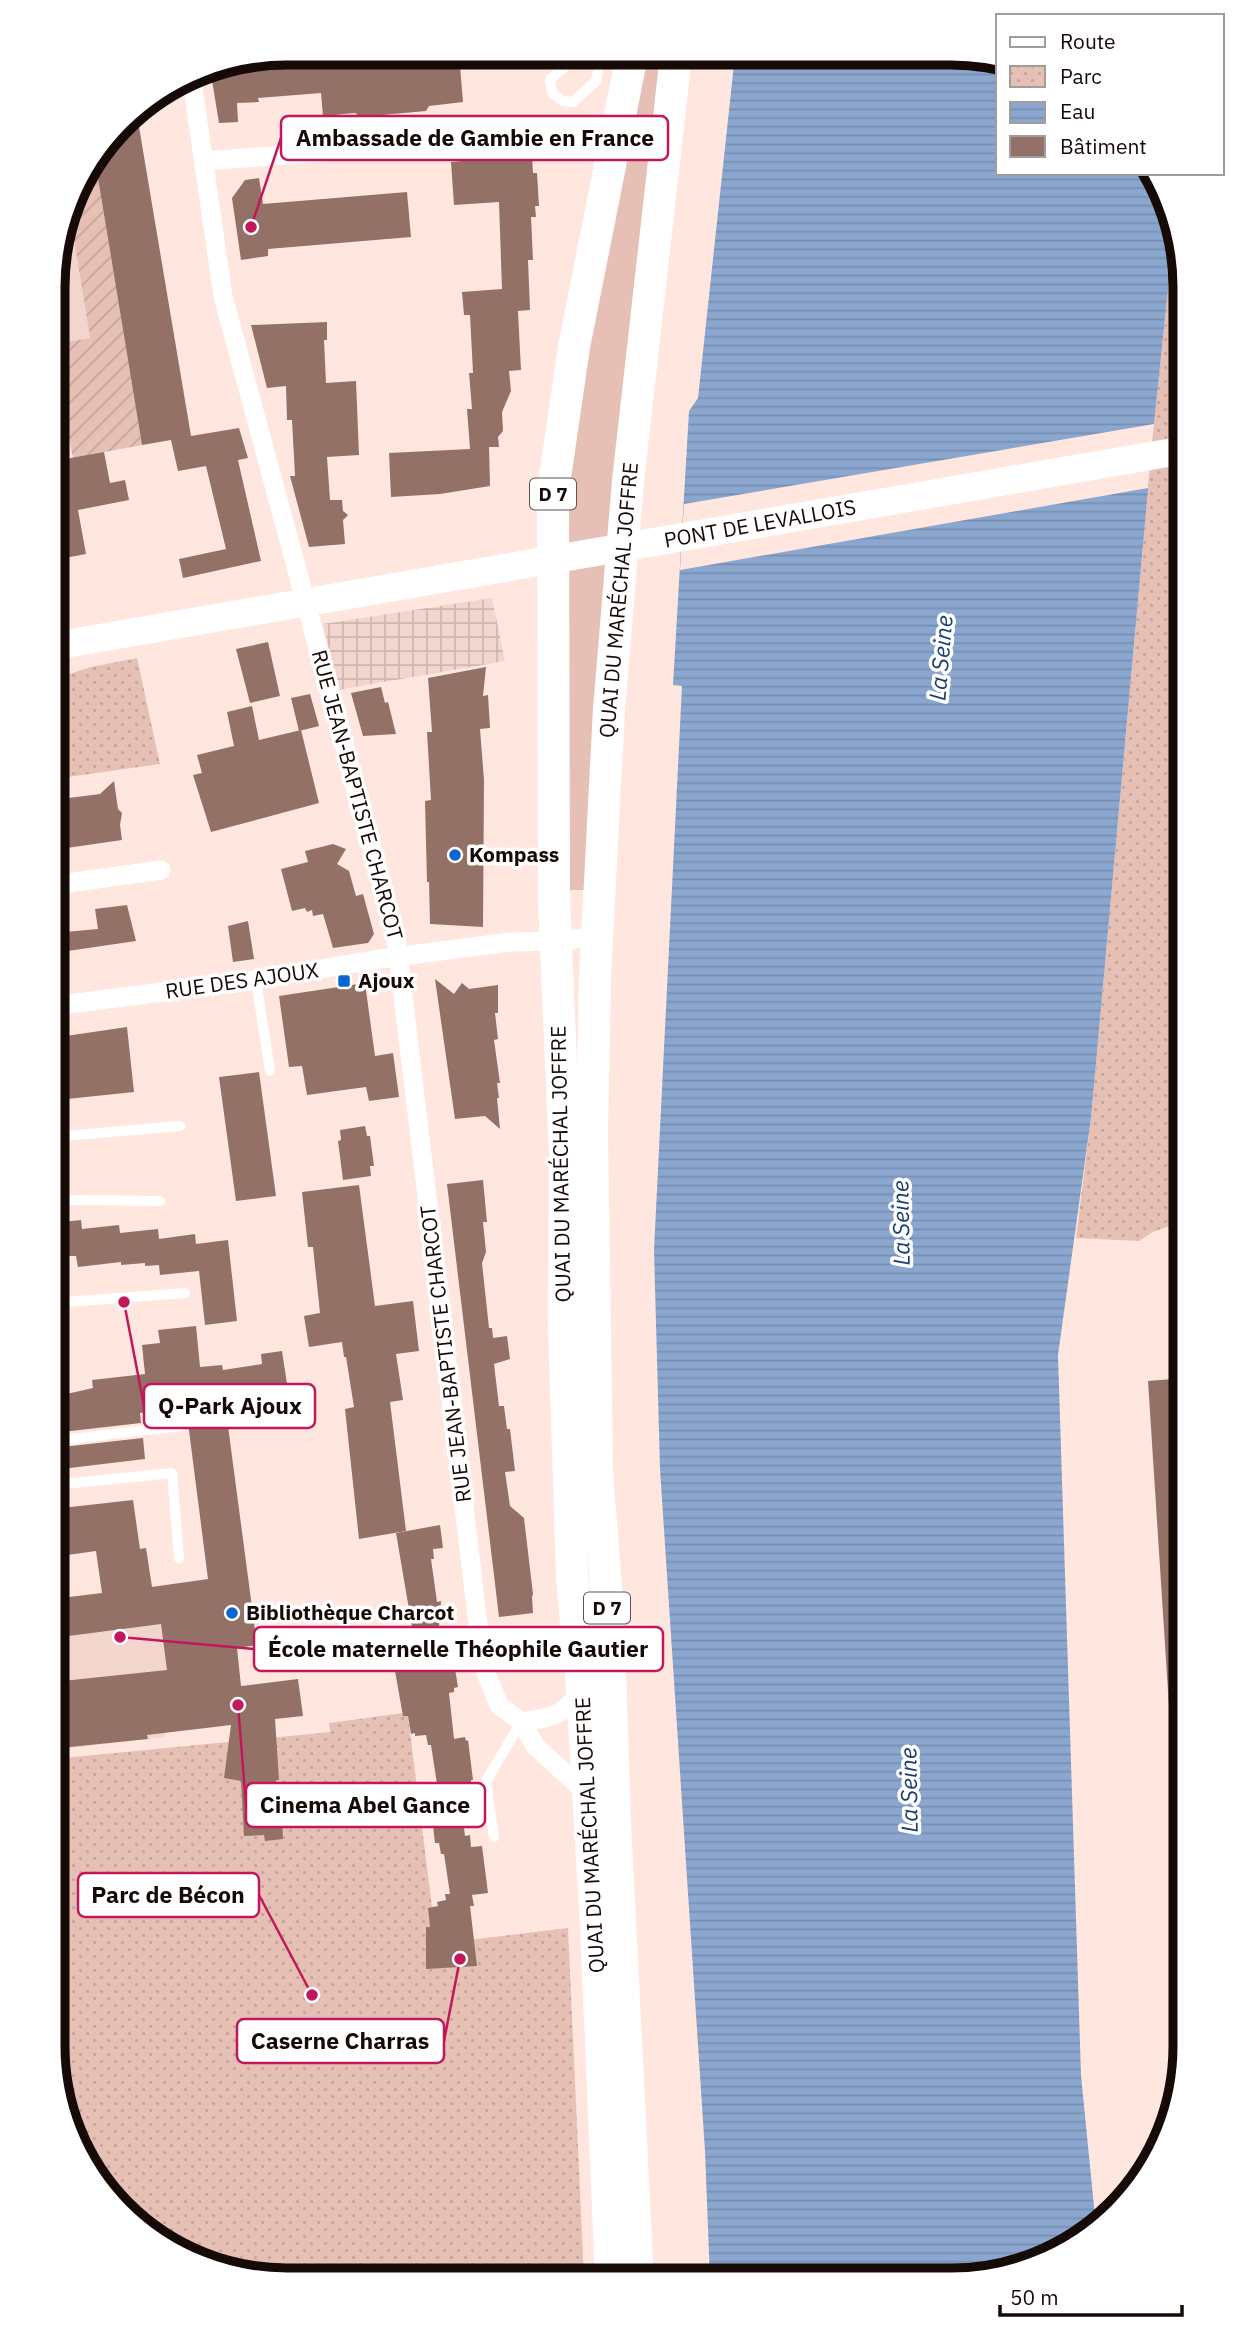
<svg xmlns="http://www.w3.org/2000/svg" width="1238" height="2333" font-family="'IBM Plex Sans',sans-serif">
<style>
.built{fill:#f2d6cd}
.industrial{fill:url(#industrial-grid)}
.grass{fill:#e6c0b5}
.park{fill:url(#park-dots)}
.garden{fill:url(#garden-furrows)}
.water{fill:url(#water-rules)}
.pier{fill:#ffe7df}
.building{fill:#947167}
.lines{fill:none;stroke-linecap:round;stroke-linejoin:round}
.lane{stroke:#fff;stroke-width:10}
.street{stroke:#fff;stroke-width:19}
.secondary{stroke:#fff;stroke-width:28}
.primary{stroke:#fff;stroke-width:32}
.poi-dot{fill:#0b66cf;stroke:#fff;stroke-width:2.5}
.labels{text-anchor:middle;stroke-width:7;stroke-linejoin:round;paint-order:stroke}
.shield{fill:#fff;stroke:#5c5451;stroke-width:2}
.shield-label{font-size:19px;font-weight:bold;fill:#160a07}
.street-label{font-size:21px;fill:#160a07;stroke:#fff}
.poi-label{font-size:21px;font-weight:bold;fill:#160a07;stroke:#fff;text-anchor:start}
.water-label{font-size:23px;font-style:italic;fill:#183d70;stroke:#fff}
.rim{fill:none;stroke:#160a07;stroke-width:9}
.leader{fill:none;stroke:#c2185b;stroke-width:2.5}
.callout-dot{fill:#c2185b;stroke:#fff;stroke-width:2.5}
.callout{fill:#fff;stroke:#c2185b;stroke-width:2.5}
.callout-label{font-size:23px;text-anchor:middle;font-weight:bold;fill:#160a07}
</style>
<defs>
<pattern id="industrial-grid" width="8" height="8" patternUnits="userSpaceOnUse" patternTransform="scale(1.75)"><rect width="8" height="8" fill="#f2d6cd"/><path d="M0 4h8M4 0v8" fill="none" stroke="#cfb6af"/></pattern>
<pattern id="park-dots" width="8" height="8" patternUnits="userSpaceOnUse" patternTransform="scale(1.75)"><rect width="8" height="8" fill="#e6c0b5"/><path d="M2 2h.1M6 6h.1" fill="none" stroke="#c5a49a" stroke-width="1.8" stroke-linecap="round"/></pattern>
<pattern id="garden-furrows" width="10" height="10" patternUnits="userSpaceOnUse" patternTransform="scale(1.75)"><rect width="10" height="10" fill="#e6c0b5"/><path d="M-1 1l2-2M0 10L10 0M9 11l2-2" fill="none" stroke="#c5a49a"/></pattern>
<pattern id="water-rules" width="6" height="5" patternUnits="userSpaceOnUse" patternTransform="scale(1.75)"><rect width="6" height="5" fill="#8ba7cf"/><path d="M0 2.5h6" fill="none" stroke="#778eb0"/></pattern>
</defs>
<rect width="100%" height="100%" fill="#ffe7df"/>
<g class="built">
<path d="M69 209 90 338 54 344V256Z"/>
<path d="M180 1583 192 1676 160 1680 165 1737 53 1750V1599Z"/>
</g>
<path class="industrial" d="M492 598 505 661 338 690 323 624Z"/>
<path class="grass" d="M642 55H662L585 890H566L565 491 575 413Z"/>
<g class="park">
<path d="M1175 222 1185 286V1226L1172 1225 1153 1232 1139 1241 1076 1238 1091 1118 1154 424Z"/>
<path d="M137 658 160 764 54 779V679L91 667Z"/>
<path d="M403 1713 404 1716H408L432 1907 444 1943 568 1928 584 2279 256 2278 183 2257 133 2223 65 2121 53 2047V1759L330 1732 329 1723Z"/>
</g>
<path class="garden" d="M95 160 142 445 73 458 54 369V344L90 338 69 209 77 183Z"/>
<path class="water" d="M735 55 997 57 998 173H1148L1173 212 1175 222 1154 424 1091 1118 1058 1355 1081 2075 1096 2227 1082 2241 1026 2268 952 2280H710L705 2151 660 1469 654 1250 682 686 673 685 689 411 698 398Z"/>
<path class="pier" d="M1154 424 1148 488 680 570 684 504Z"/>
<g class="building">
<path d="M305 53H317L318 68 421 59V53L459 54 463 102 429 106 426 111 360 117 355 113 323 116 321 93 258 98 259 102 237 103 238 122 219 123 210 68 273 55Z"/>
<path d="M136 109 191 436 239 428 248 458 238 460 261 561 183 578 179 559 226 549 206 466 178 471 171 440 142 445 95 160Z"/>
<path d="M532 155 533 173H537L539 206H535L536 217H531L533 260H528L530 310 518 311 521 370 509 371 511 391 502 412 503 431 498 437 499 447H489L490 486 440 494 391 497 389 453 470 449 467 409H472L469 373H473L470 315H464L462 292 502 289 499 202 454 205 451 162Z"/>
<path d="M259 178 263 204 407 192 411 237 268 249V256L241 260 232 198 245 180Z"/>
<path d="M327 322V340H324L326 383 356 381 359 455 327 457 330 500H342L343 511 348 515 343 520 345 544 309 547 290 476H295L292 420H287L286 386 267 388 251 325Z"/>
<path d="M104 452 110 483 125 480 129 500 78 510 86 554 54 560V505L65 503 54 461Z"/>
<path d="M268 642 280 696 250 703 236 649Z"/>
<path d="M486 667 483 696 488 695 490 728 480 729 484 780 483 927 430 924 429 882H427L425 801 431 800 427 732H432L428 678Z"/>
<path d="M381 687 385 703 388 702 396 734 363 736 351 693Z"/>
<path d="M310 694 319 726 299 731 291 698Z"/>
<path d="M252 706 259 740 301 730 319 803 211 832 193 775 202 773 197 755 234 746 227 712Z"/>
<path d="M114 781 118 809 122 813 120 825 122 840 67 848 61 799 100 794Z"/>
<path d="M333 844 346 849 337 864 349 871 356 896 363 894 374 934 368 943 333 948 323 914 313 916 312 910 307 912 305 908 292 911 281 869 308 862 305 851Z"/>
<path d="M127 905 136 941 54 953V933L98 929 95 909Z"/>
<path d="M248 921 254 959 233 962 228 926Z"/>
<path d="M435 979 454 994 462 983 469 989 498 985V1013H495L498 1039 494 1040 500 1083H497L499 1098H497L500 1129 485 1116 455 1119Z"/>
<path d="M365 983 375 1056 393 1053 399 1097 369 1101 366 1087 307 1095 302 1066 289 1067 279 996Z"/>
<path d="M127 1027 134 1092 67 1099 59 1037Z"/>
<path d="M259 1072 276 1196 236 1201 219 1077Z"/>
<path d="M365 1126 367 1136H370L374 1166H370L371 1176 343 1180 338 1141 341 1140 340 1130Z"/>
<path d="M483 1180 487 1222H483L486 1252 482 1263 489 1328H492L493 1338 507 1336 510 1359 494 1364 499 1406H504L507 1429H510L515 1471 505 1472 510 1506 524 1518 533 1594 532 1597 533 1613 499 1617 447 1184Z"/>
<path d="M359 1185 375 1306 413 1301 419 1351 396 1354 403 1400 390 1402 406 1531 359 1539 345 1409 354 1407 346 1357H344L342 1342 309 1347 304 1316 320 1313 313 1247H308L302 1192Z"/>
<path d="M81 1220 82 1229 119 1225 120 1233 158 1229 159 1239 195 1234 196 1244 228 1240 237 1321 205 1325 199 1271 160 1275 159 1265 145 1266V1263L121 1265V1262L78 1267 76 1256H53V1223Z"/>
<path d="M196 1326 200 1367 222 1365 223 1370 262 1364 261 1354 282 1351 292 1417 228 1426 257 1645 237 1648 241 1686 298 1679 303 1716 275 1719 279 1780H276L279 1819H282L283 1839 265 1841 264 1835 244 1836 241 1781 224 1778 231 1725 147 1735 148 1739 60 1748 53 1682 167 1670 161 1624 53 1638V1599L102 1593 96 1551 53 1557V1509L133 1500 140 1549 146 1548 152 1587 208 1579 186 1407 140 1413 141 1423 53 1433V1397L93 1388 92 1380 145 1374 142 1345 160 1343 158 1330Z"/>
<path d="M1185 1378V1722H1170L1148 1381Z"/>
<path d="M143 1438 145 1459 53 1470V1448Z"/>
<path d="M440 1525 443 1548 433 1549 434 1559H431L437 1602 441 1601 439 1627 448 1626 458 1687 454 1688V1692L449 1693 454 1739 465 1737 466 1741 468 1740 473 1780H471V1784L463 1785 464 1796 460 1797 465 1836 470 1835 471 1847 482 1846 488 1893 472 1895 474 1906H470L477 1966 426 1969V1927H430L428 1908 438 1906 437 1902 446 1900 445 1894H450L444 1854H441L439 1843H435L432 1817 430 1797 434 1796 432 1785 437 1784 431 1745H428L426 1735 415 1736V1733L411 1734 408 1716H403L390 1643 394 1642 392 1630 412 1627 396 1533Z"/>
</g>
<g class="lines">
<g class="lane">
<path d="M578 54 550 80 552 93 563 101 573 102 596 81 601 54"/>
<path d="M256 980 270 1071"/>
<path d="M53 1137 180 1126"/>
<path d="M53 1202 76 1200 160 1201"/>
<path d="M53 1303 185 1293"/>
<path d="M53 1441 182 1426"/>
<path d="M53 1485 172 1473 179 1558"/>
<path d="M494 1837 486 1781 521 1722"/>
</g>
<g class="street">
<path d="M191 74 223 296 396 937 483 1666 499 1705 521 1722 536 1747 588 1794"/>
<path d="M204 161 618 130"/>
<path d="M54 885 161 870"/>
<path d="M54 1006 256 980 380 959 510 942 555 941 597 937"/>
<path d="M521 1722C552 1717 563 1717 581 1690"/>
</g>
<path class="secondary" d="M54 646 1185 450"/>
<g class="primary">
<path d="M611 2279 596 1926 582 1689 572 1577 564 1327 565 1155 554 901 553 491 574 347 632 55"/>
<path d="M638 2280 615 1821 608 1614 597 1470 592 1134 595 977 609 709 628 481 676 55"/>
</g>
</g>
<g class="poi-dot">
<circle cx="455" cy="855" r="7"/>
<rect x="337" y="974" width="14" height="14" rx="3.5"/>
<circle cx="232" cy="1613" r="7"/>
</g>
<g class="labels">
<g class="shield">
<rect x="530" y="478.5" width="46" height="31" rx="5"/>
<rect x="584" y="1592.5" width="46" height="31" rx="5"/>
</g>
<g class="shield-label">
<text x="553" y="501">D 7</text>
<text x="607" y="1615">D 7</text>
</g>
<g class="street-label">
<text transform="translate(760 524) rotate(-10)" y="7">PONT DE LEVALLOIS</text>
<text transform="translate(619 600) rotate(-85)" y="7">QUAI DU MARÉCHAL JOFFRE</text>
<text transform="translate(357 795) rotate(75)" y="7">RUE JEAN-BAPTISTE CHARCOT</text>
<text transform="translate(242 981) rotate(-8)" y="7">RUE DES AJOUX</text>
<text transform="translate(561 1164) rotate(-91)" y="7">QUAI DU MARÉCHAL JOFFRE</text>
<text transform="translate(446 1354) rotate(-97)" y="7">RUE JEAN-BAPTISTE CHARCOT</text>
<text transform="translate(590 1835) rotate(-93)" y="7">QUAI DU MARÉCHAL JOFFRE</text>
</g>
<g class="poi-label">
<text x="469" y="862">Kompass</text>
<text x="358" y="988">Ajoux</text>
<text x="246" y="1620">Bibliothèque Charcot</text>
</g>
<g class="water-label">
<text transform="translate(941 658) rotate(-85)" y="8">La Seine</text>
<text transform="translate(901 1223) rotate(-91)" y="8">La Seine</text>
<text transform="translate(909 1790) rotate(-91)" y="8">La Seine</text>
</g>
</g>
<path d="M0 0H1238V2333H0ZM287 65H951A222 222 0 0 1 1173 287V2046A222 222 0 0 1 951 2268H287A222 222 0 0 1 65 2046V287A222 222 0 0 1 287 65Z" fill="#fff" fill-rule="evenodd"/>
<path class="rim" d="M287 65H951A222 222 0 0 1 1173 287V2046A222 222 0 0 1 951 2268H287A222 222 0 0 1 65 2046V287A222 222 0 0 1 287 65Z"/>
<path class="leader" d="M251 227L281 138M124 1302L144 1406M120 1637L254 1649M238 1705L246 1805M312 1995L259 1895M460 1959L444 2041"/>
<g class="callout-dot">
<circle cx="251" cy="227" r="7"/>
<circle cx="124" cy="1302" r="7"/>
<circle cx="120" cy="1637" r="7"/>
<circle cx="238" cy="1705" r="7"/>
<circle cx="312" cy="1995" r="7"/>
<circle cx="460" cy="1959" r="7"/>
</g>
<g class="callout">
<rect x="281" y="116" width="387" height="44" rx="7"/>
<rect x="144" y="1384" width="171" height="44" rx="7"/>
<rect x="254" y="1627" width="409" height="44" rx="7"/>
<rect x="246" y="1783" width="239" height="44" rx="7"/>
<rect x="78" y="1873" width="181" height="44" rx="7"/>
<rect x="237" y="2019" width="207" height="44" rx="7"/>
</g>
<g class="callout-label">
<text x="475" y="146">Ambassade de Gambie en France</text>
<text x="230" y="1414">Q-Park Ajoux</text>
<text x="458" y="1657">École maternelle Théophile Gautier</text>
<text x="365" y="1813">Cinema Abel Gance</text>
<text x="168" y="1903">Parc de Bécon</text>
<text x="340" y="2049">Caserne Charras</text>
</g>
<rect x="996" y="14" width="228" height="161" fill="#ffffff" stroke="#a29d9c" stroke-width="2"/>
<rect x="1010" y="37" width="35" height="10" fill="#ffffff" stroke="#a29d9c" stroke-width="2"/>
<text x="1060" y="49" font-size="21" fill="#160a07">Route</text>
<rect x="1010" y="66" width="35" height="21" fill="url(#park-dots)" stroke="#a29d9c" stroke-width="2"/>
<text x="1060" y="84" font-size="21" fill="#160a07">Parc</text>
<rect x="1010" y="102" width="35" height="21" fill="url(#water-rules)" stroke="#a29d9c" stroke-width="2"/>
<text x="1060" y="119" font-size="21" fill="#160a07">Eau</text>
<rect x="1010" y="136" width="35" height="21" fill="#947167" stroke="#a29d9c" stroke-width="2"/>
<text x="1060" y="154" font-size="21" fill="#160a07">Bâtiment</text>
<path d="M1000 2305v10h182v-10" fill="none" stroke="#160a07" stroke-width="3.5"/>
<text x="1010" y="2305" font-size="21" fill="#160a07" stroke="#ffffff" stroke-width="5" paint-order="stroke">50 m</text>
</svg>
